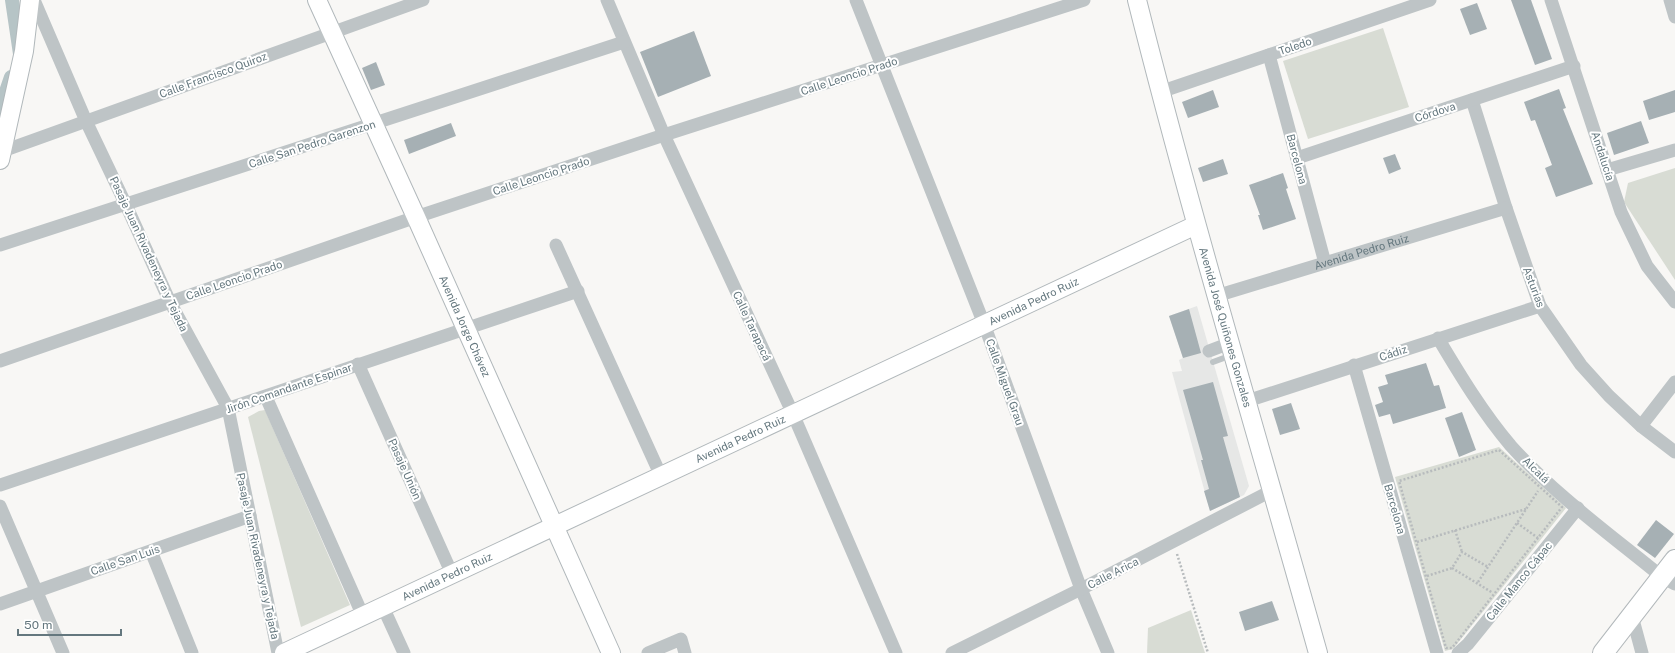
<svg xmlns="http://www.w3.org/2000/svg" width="1675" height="653" font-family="'Public Sans',sans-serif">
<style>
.built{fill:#e6e7e6}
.green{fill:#d8dcd4}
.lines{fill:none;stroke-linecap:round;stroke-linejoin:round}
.canal{stroke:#b6c4c6;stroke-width:14}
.building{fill:#a6b0b4}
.secondary-casing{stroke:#b1b8bb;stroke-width:20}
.primary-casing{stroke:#b2b8bb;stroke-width:22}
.path{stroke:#b7bbbd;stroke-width:2.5;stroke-dasharray:2 2;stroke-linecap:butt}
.lane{stroke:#bec4c6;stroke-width:6}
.street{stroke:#bec4c6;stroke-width:13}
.secondary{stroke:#fff;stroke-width:18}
.primary{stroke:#fff;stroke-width:20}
.labels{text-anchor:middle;stroke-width:4;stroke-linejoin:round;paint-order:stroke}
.street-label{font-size:11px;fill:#64777e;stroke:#fff}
</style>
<rect width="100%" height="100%" fill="#f8f7f5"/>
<path class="built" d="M1197 306 1249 486 1244 495 1210 511 1172 372 1182 371 1179 360 1183 358 1169 316Z"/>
<g class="green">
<path d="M1383 28 1409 107 1308 139 1283 61Z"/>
<path d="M1675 168V280L1624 202 1628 183Z"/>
<path d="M265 410 350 605 301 627 248 417 259 411Z"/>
<path d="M1499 447 1566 508 1453 649 1445 651 1395 477Z"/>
<path d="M1191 610 1205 653H1147L1148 628Z"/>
</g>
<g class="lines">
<g class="canal">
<path d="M12 0 20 54"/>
<path d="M0 109 11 77"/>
</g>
</g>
<g class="building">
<path d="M1511 0H1531L1552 59 1535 65Z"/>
<path d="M1477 3 1487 29 1470 35 1460 9Z"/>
<path d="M694 31 711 76 658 97 640 52Z"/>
<path d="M376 62 385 85 371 90 362 68Z"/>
<path d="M1559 89 1566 108 1563 109 1593 184 1556 197 1545 168 1552 165 1535 120 1531 121 1524 102Z"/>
<path d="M1213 90 1219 107 1188 118 1182 102Z"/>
<path d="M1675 90V112L1649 120 1643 101Z"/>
<path d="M1641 121 1649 143 1614 155 1607 133Z"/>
<path d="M451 123 456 136 409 154 404 140Z"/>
<path d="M1395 154 1401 169 1389 174 1383 158Z"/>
<path d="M1223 159 1228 174 1203 182 1198 168Z"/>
<path d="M1283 173 1288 188 1286 189 1296 219 1263 230 1258 215H1260L1249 185Z"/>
<path d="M1189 309 1201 353 1183 358 1169 316Z"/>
<path d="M1426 363 1434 386 1439 385 1446 408 1393 424 1390 414 1379 417 1375 405 1383 402 1378 387 1388 384 1385 375Z"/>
<path d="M1213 382 1228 436 1223 437 1240 497 1210 511 1204 491 1209 489 1201 460H1203L1183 390Z"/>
<path d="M1291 403 1300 429 1280 435 1272 409Z"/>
<path d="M1462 412 1476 450 1459 457 1445 418Z"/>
<path d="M1656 520 1674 534 1655 558 1637 545Z"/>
<path d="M1272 601 1279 620 1245 631 1239 612Z"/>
</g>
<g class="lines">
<g class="secondary-casing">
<g id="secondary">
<path id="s2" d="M317 0 416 217 611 653"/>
<path id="s3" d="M1137 0C1192 219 1257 435 1318 653"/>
<path d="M0 160 24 51 30 0"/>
<path id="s4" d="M284 653 1196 225"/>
</g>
</g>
<g class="primary-casing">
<path id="primary" d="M1603 653 1675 560"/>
</g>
<g class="path">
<path d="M1499 450 1562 507 1452 648H1446L1399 481Z"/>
<path d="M1517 523 1538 538"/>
<path d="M1455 530 1462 552"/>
<path d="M1417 542 1526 509"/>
<path d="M1177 554 1208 653"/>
<path d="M1452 568 1493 593"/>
<path d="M1427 576 1452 568 1462 552 1488 567"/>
<path d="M1478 582 1538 491"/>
</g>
<path class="lane" d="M1213 362 1232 355"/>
<g class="street">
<path d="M34 0 86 121 126 205 170 302 228 408 278 653"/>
<path d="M607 0 664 135 793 414 896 653"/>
<path d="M856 0 984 324 1081 589 1108 653"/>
<path d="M1551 0 1621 212 1647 266 1675 302"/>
<path d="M1670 0 1675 17"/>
<path d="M1269 55 1325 263"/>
<path d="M1160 92 1430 0"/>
<path d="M1472 100 1506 208 1540 306 1581 365 1609 396 1641 426 1675 452"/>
<path d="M3 151 423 0"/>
<path d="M1297 158 1574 66"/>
<path d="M1607 170 1675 150"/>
<path d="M0 245 624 42"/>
<path d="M556 245 661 476"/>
<path id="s1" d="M1216 296 1506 208"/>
<path d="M1438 338C1460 375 1483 413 1511 446 1554 494 1612 536 1662 577L1675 584"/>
<path d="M1209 351 1230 343"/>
<path d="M0 361 416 217 664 135 1084 0"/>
<path d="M358 364 452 574"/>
<path d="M1354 365 1437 653"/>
<path d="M266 397 363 616"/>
<path d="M1247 401 1540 306"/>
<path d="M1641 426 1675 382"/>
<path d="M0 485 578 291"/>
<path d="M0 506 63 653"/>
<path d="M151 551 192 653"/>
<path d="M0 604 250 516"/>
<path d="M383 607 404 653"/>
<path d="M1632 616 1642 653"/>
<path d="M648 653 681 639 685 653"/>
<path d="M952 653 1081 589 1273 490"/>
<path d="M1458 653 1468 644 1578 508"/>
</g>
<use href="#secondary" class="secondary"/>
<use href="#primary" class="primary"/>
</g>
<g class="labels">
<g class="street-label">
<text transform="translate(1295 46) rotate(-19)" y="4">Toledo</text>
<text transform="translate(213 75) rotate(-20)" y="4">Calle Francisco Quiroz</text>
<text transform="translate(849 76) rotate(-18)" y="4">Calle Leoncio Prado</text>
<text transform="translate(1435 112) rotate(-18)" y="4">Córdova</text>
<text transform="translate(312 144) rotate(-18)" y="4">Calle San Pedro Garenzon</text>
<text transform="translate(1603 156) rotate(72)" y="4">Andalucía</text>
<text transform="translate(1297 159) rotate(75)" y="4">Barcelona</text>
<text transform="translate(541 176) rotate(-18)" y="4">Calle Leoncio Prado</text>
<text dy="4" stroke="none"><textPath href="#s1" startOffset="152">Avenida Pedro Ruiz</textPath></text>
<text transform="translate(149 254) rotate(65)" y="4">Pasaje Juan Rivadeneyra y Tejada</text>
<text transform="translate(234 280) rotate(-19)" y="4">Calle Leoncio Prado</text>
<text transform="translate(1534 287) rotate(69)" y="4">Asturias</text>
<text dy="4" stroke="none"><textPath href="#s4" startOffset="828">Avenida Pedro Ruiz</textPath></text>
<text dy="4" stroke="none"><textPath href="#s2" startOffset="358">Avenida Jorge Chávez</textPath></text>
<text transform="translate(752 326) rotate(65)" y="4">Calle Tarapacá</text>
<text dy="4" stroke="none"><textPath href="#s3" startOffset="339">Avenida José Quiñones Gonzales</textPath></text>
<text transform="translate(1393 353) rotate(-18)" y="4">Cádiz</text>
<text transform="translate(1005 382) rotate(70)" y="4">Calle Miguel Grau</text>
<text transform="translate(289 388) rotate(-19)" y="4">Jirón Comandante Espinar</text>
<text dy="4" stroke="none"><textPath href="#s4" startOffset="504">Avenida Pedro Ruiz</textPath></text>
<text transform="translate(405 469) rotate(66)" y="4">Pasaje Unión</text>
<text transform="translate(1536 470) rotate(44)" y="4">Alcalá</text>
<text transform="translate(1395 509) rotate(74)" y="4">Barcelona</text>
<text transform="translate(258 556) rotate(78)" y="4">Pasaje Juan Rivadeneyra y Tejada</text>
<text transform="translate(125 560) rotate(-19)" y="4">Calle San Luis</text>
<text transform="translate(1113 573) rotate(-27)" y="4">Calle Arica</text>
<text dy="4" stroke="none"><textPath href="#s4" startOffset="180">Avenida Pedro Ruiz</textPath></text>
<text transform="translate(1519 581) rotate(-51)" y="4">Calle Manco Cápac</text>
</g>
</g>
<path d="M18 629v6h103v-6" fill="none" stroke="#64777e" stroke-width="2"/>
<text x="24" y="629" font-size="12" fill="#64777e" stroke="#ffffff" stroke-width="3" paint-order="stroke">50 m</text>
</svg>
